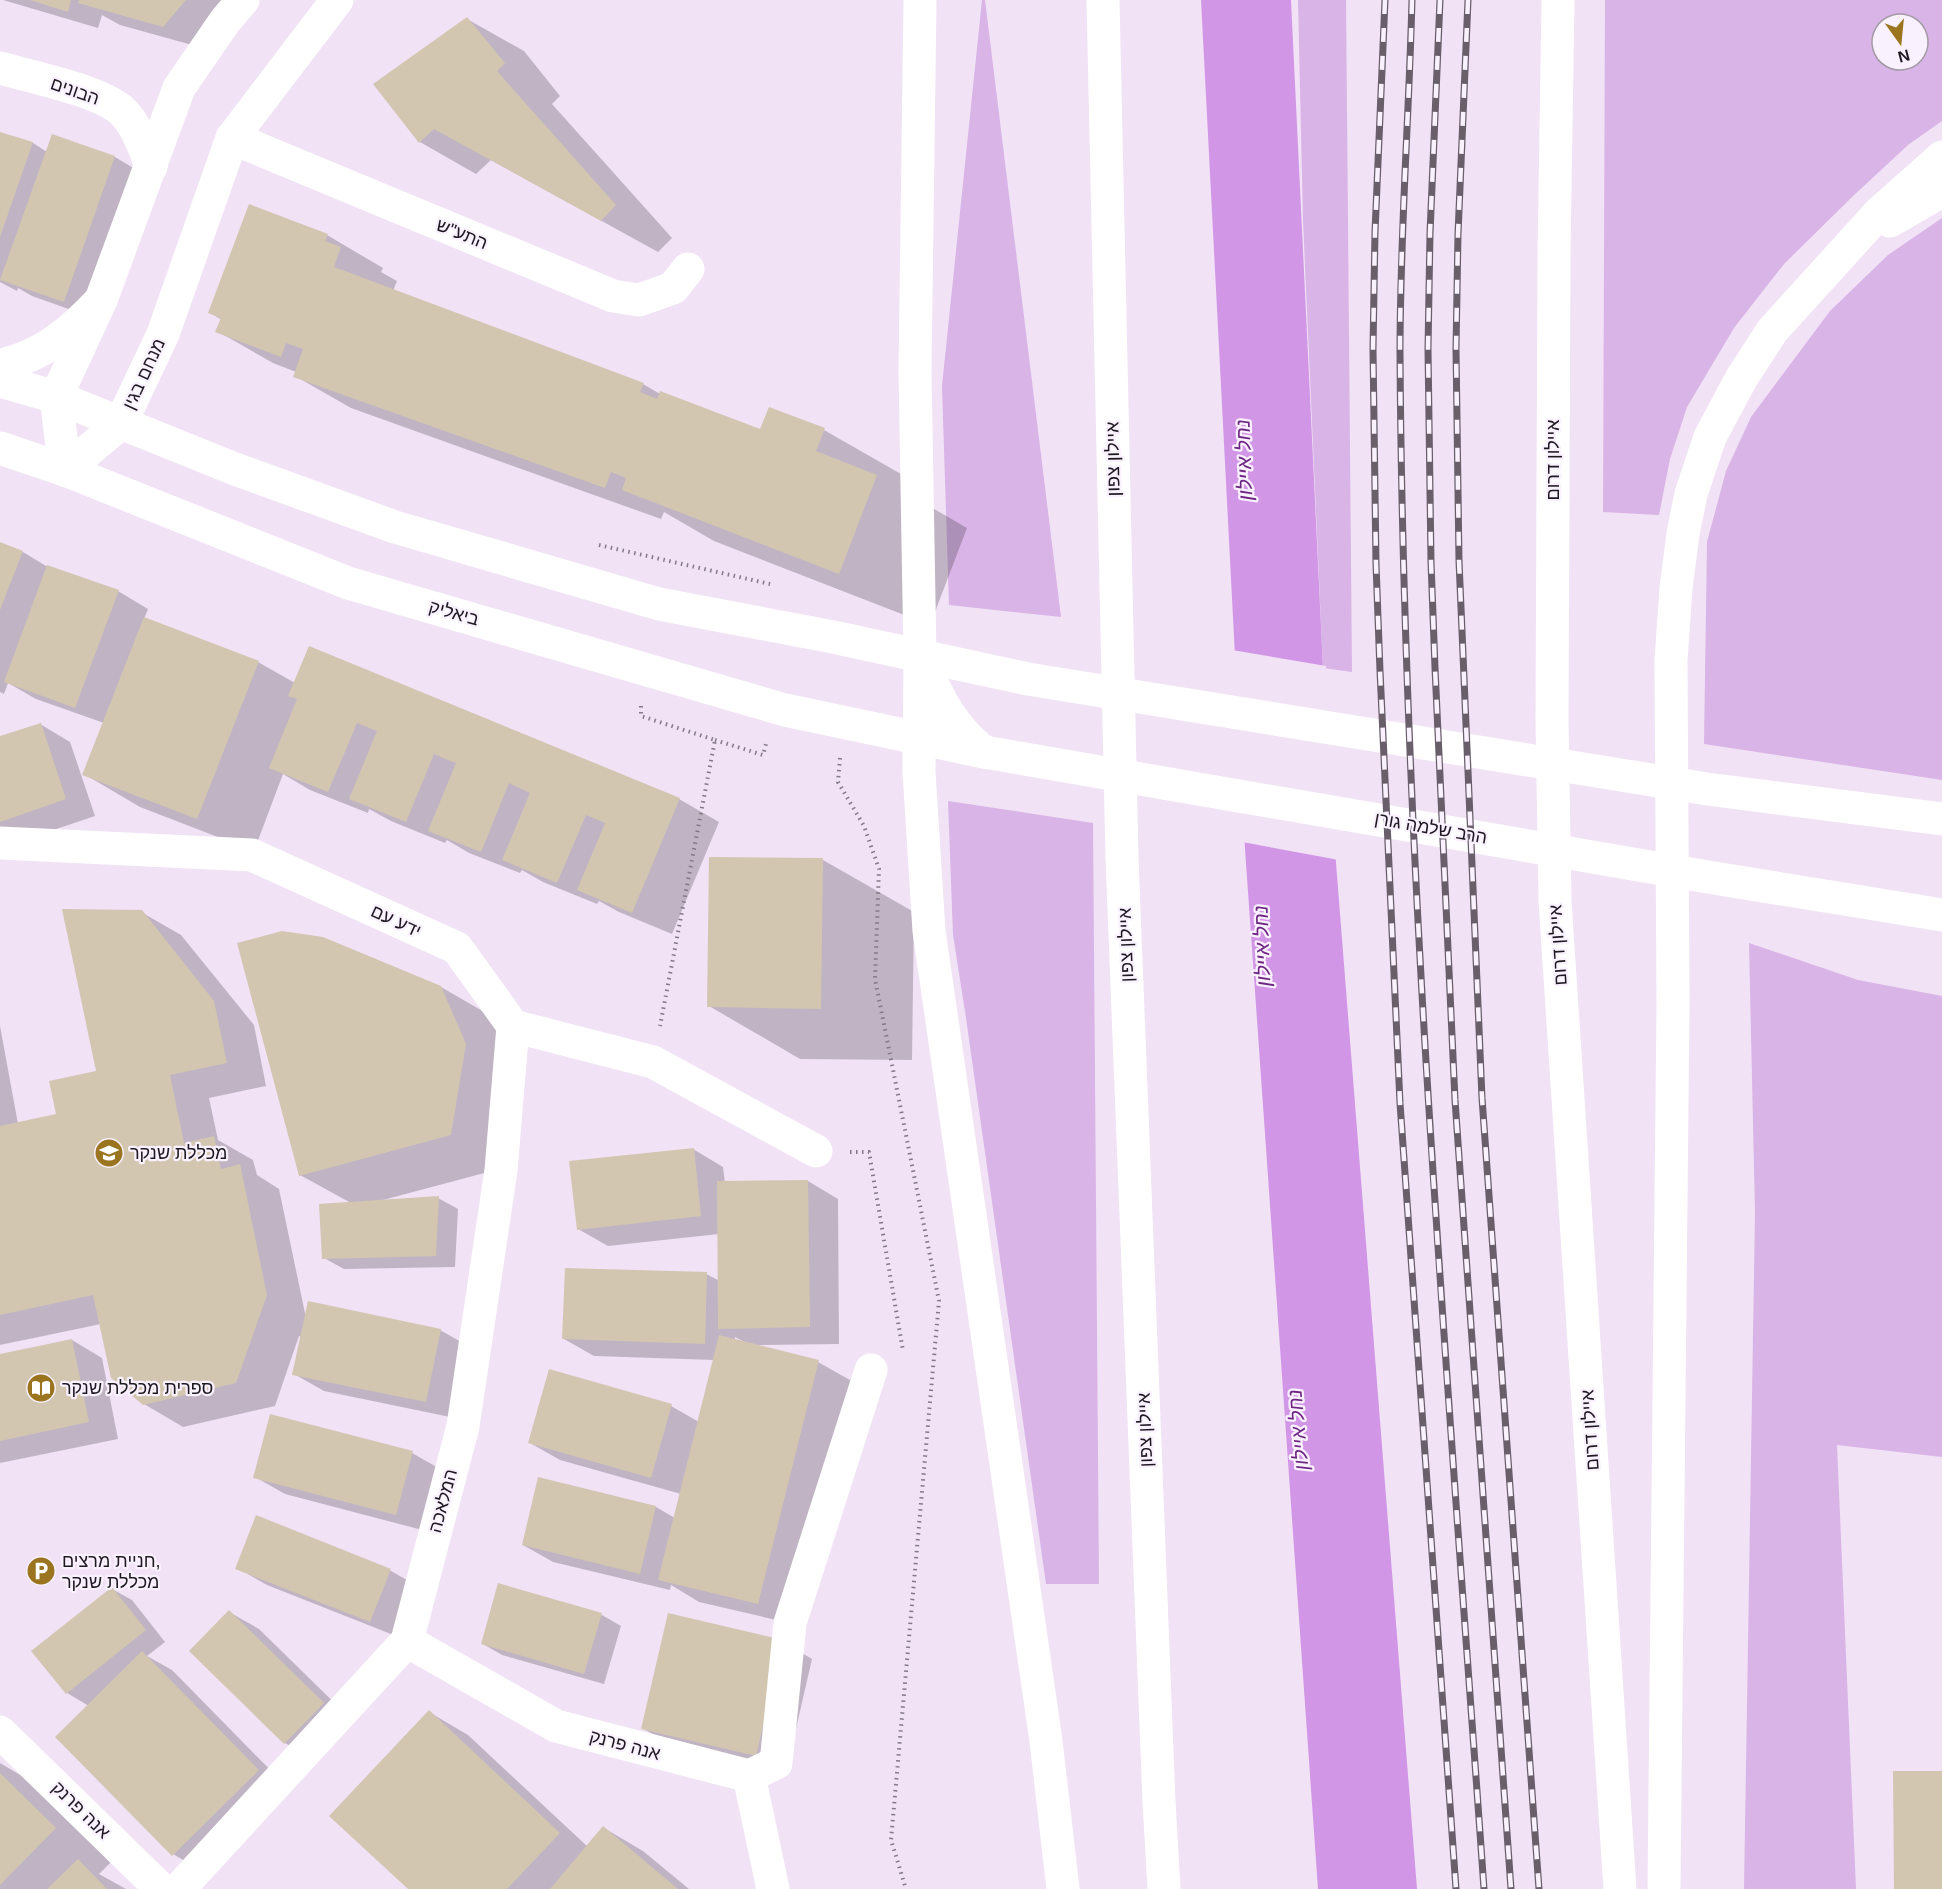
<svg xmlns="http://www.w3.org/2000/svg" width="1942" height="1889" font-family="Helvetica,'Noto Sans Hebrew',sans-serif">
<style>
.green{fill:#d9b4e6;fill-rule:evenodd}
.water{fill:#d197e6}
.pier{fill:#f1e2f6}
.shadow{fill:#0003;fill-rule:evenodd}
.building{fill:#d2c6b1}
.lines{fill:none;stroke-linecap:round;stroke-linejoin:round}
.path{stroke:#847a87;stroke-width:4;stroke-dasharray:1.5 4.5;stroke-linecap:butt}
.minor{stroke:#fff;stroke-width:33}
.major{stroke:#fff;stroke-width:33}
.highway{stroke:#fff;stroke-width:33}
.rail-casing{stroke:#685f6b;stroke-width:7}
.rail{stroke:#faf1fe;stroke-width:4.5;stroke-dasharray:14;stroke-linecap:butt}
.labels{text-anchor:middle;stroke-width:4.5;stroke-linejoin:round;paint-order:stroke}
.street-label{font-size:18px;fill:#1e1920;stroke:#faf1fe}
.poi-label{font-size:18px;fill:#1e1920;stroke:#faf1fe;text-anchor:start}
.water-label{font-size:20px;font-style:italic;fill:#6d2783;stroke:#faf1fe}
</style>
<rect width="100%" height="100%" fill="#f1e2f6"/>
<g class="green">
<path d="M982 0H985L1061 617 949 605 942 386Z"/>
<path d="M1298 0H1346L1352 672 1323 668 1303 221Z"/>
<path d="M1605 0H1942V121L1908 145 1852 197 1784 264 1734 328 1687 407 1670 459 1659 515 1603 512ZM1882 24H1918V60H1882Z"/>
<path d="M1942 218V780L1704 744 1707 542 1726 471 1751 417 1830 311 1888 255Z"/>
<path d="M948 801 1093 823 1099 1584H1046L966 1018 953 935Z"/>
<path d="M1749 943 1858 980 1942 996V1457L1837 1445 1856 1889H1744L1755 1213Z"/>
</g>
<path class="water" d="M1201 0H1291L1323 668 1336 863 1417 1889H1318L1245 849Z"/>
<path class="pier" d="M1232 650 1326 666 1339 860 1242 842Z"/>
<g class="shadow">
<path d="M3 0H245L203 48 120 25 102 15 98 28Z"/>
<path d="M467 19 524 51 560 96 552 104 672 238 658 252 491 160 476 174 420 142Z"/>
<path d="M0 133 33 143 47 152 53 136 115 157 145 175 94 318 32 296 18 288 17 291 0 282Z"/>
<path d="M327 235 383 268 381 272 397 281 393 291 643 384 660 394 761 431 770 409 824 430 915 482 910 495 967 528 930 625 714 541 664 512 661 519 351 408 295 376 296 372 273 363 217 331 222 320 210 313Z"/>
<path d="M0 544 23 552 46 566 118 591 148 609 144 619 258 662 295 683 679 799 719 822 672 934 619 912 599 901 597 904 543 882 522 870 520 873 469 853 447 840 445 843 391 821 369 809 368 813 310 790 283 774 254 851 140 807 84 774 104 723 36 699 8 683 4 694 0 692Z"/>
<path d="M40 724 70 742 95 816 0 848V738Z"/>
<path d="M823 860 914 912 912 1060 800 1059 709 1006Z"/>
<path d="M141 912 181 935 254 1025 266 1086 209 1098 218 1140 253 1160 257 1175 279 1189 306 1318 440 1330 470 1347 455 1418 324 1391 294 1374 301 1337 299 1336 275 1406 183 1427 144 1404 101 1324 0 1345V1026L18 1124 57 1115 98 1072Z"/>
<path d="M441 987 498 1020 507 1167 383 1200 438 1198 458 1209 455 1267 344 1269 324 1258 351 1203 300 1175Z"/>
<path d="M693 1149 723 1167 725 1183 808 1181 838 1199 839 1344 756 1345 818 1362 857 1384 798 1625 699 1602 671 1585 670 1590 553 1562 523 1545 539 1479 656 1507 675 1518 681 1494 560 1460 530 1443 671 1406 699 1422 714 1360 594 1356 564 1339 706 1274 720 1281 719 1234 608 1246 578 1229ZM735 1337 746 1343 735 1341Z"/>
<path d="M72 1340 102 1358 118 1439 0 1463V1355Z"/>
<path d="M412 1453 442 1470 426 1531 285 1494 255 1477Z"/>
<path d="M257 1517 391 1571 421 1588 401 1638 267 1585 237 1568Z"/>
<path d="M112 1589 132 1600 165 1642 147 1656 172 1670 288 1788 203 1872 173 1854 89 1706 67 1693Z"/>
<path d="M229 1612 259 1629 353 1721 315 1760 285 1743Z"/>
<path d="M602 1615 621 1626 604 1684 502 1655 483 1644Z"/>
<path d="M782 1641 812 1659 786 1772 672 1745 642 1728Z"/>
<path d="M429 1712 468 1735 588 1847 604 1828 643 1851 689 1889H410Z"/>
<path d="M0 1763 27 1779 112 1861 99 1874 126 1889H0Z"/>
</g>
<g class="building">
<path d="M30 0H71L68 12Z"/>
<path d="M79 0H186L163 27 78 3Z"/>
<path d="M467 17 505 63 497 71 616 205 601 221 434 129 419 143 373 84Z"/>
<path d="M0 132 33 142 0 237Z"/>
<path d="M52 134 115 156 64 302 0 280Z"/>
<path d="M249 204 328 234 325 241 341 247 334 267 644 383 640 392 657 399 660 391 760 429 769 407 825 428 816 451 877 475 839 574 622 490 626 478 611 472 605 488 293 377 303 349 286 343 281 357 215 332 221 318 208 313Z"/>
<path d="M0 542 23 551 0 610Z"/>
<path d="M47 565 119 590 75 708 4 682Z"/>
<path d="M144 617 259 661 197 819 82 775Z"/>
<path d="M309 646 680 798 632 913 577 890 605 823 596 819 586 815 557 883 502 860 530 793 509 783 481 852 428 831 456 763 448 760 434 754 406 822 349 799 377 731 357 723 328 792 269 768 297 699 288 696Z"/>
<path d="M41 723 66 799 0 822V736Z"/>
<path d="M709 857 823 858 821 1009 707 1007Z"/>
<path d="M62 909 142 910 214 1001 227 1063 170 1075 184 1143 214 1136 221 1169 240 1164 267 1295 236 1383 143 1405 111 1378 93 1295 0 1315V1126L56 1114 49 1081 96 1071Z"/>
<path d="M282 931 323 937 441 986 466 1044 451 1135 299 1176 237 943Z"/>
<path d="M694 1148 701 1216 577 1230 569 1161Z"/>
<path d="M808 1180 810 1327 718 1329 717 1181Z"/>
<path d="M439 1196 436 1256 322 1259 319 1204Z"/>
<path d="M565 1268 707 1272 705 1344 562 1339Z"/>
<path d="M308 1301 441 1329 426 1402 292 1375Z"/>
<path d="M719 1335 819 1360 758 1604 658 1580Z"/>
<path d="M72 1339 89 1422 0 1441V1354Z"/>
<path d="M549 1369 672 1404 651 1478 528 1443Z"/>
<path d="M270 1414 413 1451 396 1515 253 1478Z"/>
<path d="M538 1477 656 1506 640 1574 522 1545Z"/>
<path d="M256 1515 391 1569 370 1622 235 1569Z"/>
<path d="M498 1583 602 1613 584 1674 481 1644Z"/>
<path d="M112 1587 146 1630 66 1694 31 1651Z"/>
<path d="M229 1610 324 1703 284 1744 189 1651Z"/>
<path d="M668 1613 783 1640 756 1756 641 1729Z"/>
<path d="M142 1651 259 1770 172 1856 55 1737Z"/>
<path d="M429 1710 560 1833 507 1889H408L329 1816Z"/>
<path d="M1893 1771H1942V1889H1894Z"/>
<path d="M0 1773 56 1828 0 1885Z"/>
<path d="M603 1826 678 1889H550Z"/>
<path d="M78 1859 107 1889H47Z"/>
</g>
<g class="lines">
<g class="path">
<path d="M599 545 770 584"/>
<path d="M641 706V716L715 740 660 1026"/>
<path d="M715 740 763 755 766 744"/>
<path d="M840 758 838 782 864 826 879 869 875 979 939 1301 891 1840 906 1889"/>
<path d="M850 1152H869L903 1351"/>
</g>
<g class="minor">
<path d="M0 68C32 77 97 90 121 110 135 122 146 150 151 167"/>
<path d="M232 138 613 296 639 300 673 288 688 269"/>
<path d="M65 470 121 423 163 334 232 138 337 0"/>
<path d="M65 470 56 397 101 300 179 88 225 21 243 0"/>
<path d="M0 843 252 855 457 948 513 1026 653 1062 816 1151"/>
<path d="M407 1641 556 1726 749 1776 773 1889"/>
<path d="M0 1732 161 1889"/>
<path d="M749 1776 776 1763 790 1623 871 1370"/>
<path d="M179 1889 407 1641 463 1426 501 1170 513 1026"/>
</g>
<g class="major">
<path d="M0 365C42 357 73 330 101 300"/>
<path d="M0 381 56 397 235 469 395 527 659 604 833 637 1028 679 1707 789 1942 819"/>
<path d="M0 448 65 470 348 583 785 710 984 752 1714 878 1942 915"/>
</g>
<g class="highway">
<path d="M920 0 915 371 920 657 919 772 929 931 1046 1741 1063 1889"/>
<path d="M1103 0 1122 858 1159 1802 1164 1889"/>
<path d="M1558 0 1554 255 1552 721 1555 901 1620 1889"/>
<path d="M1890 221 1942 191"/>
<path d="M925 667C939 700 954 729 984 752"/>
<path d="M1664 1889 1673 1004 1671 660 1676 588 1683 534 1691 494 1710 437 1741 379 1772 331 1879 213 1942 157"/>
</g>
<g class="rail-casing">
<g id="rail">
<path d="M1385 0 1375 232 1373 349 1376 564 1380 671 1400 1103 1456 1889"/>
<path d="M1412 0C1409 117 1400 234 1400 352 1403 865 1448 1377 1484 1889"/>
<path d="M1440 0 1430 233 1428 349 1431 562 1435 668 1455 1100 1511 1889"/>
<path d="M1468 0 1458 234 1456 349 1459 561 1482 1098 1539 1889"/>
</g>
</g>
<use href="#rail" class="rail"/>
</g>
<defs>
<g id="university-disc" transform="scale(1.5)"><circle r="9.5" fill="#9a741f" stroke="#faf1fe"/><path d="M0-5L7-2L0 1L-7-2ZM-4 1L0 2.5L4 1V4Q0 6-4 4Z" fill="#fff"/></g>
<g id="library-disc" transform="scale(1.5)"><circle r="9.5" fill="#9a741f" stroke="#faf1fe"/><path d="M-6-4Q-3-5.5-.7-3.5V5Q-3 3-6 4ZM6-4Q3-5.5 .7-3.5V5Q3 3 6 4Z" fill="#fff"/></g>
<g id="parking-disc" transform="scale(1.5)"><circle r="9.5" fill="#9a741f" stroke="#faf1fe"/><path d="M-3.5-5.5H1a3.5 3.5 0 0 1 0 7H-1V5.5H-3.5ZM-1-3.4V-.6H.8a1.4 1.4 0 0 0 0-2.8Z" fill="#fff"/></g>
</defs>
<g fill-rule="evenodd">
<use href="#university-disc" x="109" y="1153"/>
<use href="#library-disc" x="41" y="1388"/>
<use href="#parking-disc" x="41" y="1571"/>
</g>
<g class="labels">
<g class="street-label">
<text transform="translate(75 91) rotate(19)" y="6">הבונים</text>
<text transform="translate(462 234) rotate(22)" y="6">התע"ש</text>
<text transform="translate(144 374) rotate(-65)" y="6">מנחם בגין</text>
<text transform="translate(1113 459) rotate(-91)" y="6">איילון צפון</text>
<text transform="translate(1553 460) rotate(-90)" y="6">איילון דרום</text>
<text transform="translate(454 613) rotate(16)" y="6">ביאליק</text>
<text transform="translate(1431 828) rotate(10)" y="6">הרב שלמה גורן</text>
<text transform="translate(396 921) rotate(25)" y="6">ידע עם</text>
<text transform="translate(1126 945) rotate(-92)" y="6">איילון צפון</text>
<text transform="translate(1558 945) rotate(-94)" y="6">איילון דרום</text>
<text transform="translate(1145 1430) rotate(-92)" y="6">איילון צפון</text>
<text transform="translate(1590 1430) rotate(-94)" y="6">איילון דרום</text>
<text transform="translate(443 1501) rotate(-75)" y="6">המלאכה</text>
<text transform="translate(625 1745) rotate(15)" y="6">אנה פרנק</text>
<text transform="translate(81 1810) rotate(44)" y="6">אנה פרנק</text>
</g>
<g class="poi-label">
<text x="130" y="1159">מכללת שנקר</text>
<text x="62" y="1394">ספרית מכללת שנקר</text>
<text x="62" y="1567">חניית מרצים,<tspan x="62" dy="21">מכללת שנקר</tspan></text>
</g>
<g class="water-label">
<text transform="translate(1244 460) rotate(-92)" y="7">נחל איילון</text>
<text transform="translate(1262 946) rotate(-92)" y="7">נחל איילון</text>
<text transform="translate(1298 1430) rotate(-95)" y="7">נחל איילון</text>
</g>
</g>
<g transform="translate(1900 42) rotate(165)"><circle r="28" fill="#faf1fe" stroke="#a29ba5" stroke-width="1.5"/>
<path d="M0-4.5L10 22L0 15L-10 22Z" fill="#9a741f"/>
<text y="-9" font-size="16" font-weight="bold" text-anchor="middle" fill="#1e1920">N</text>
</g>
</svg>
